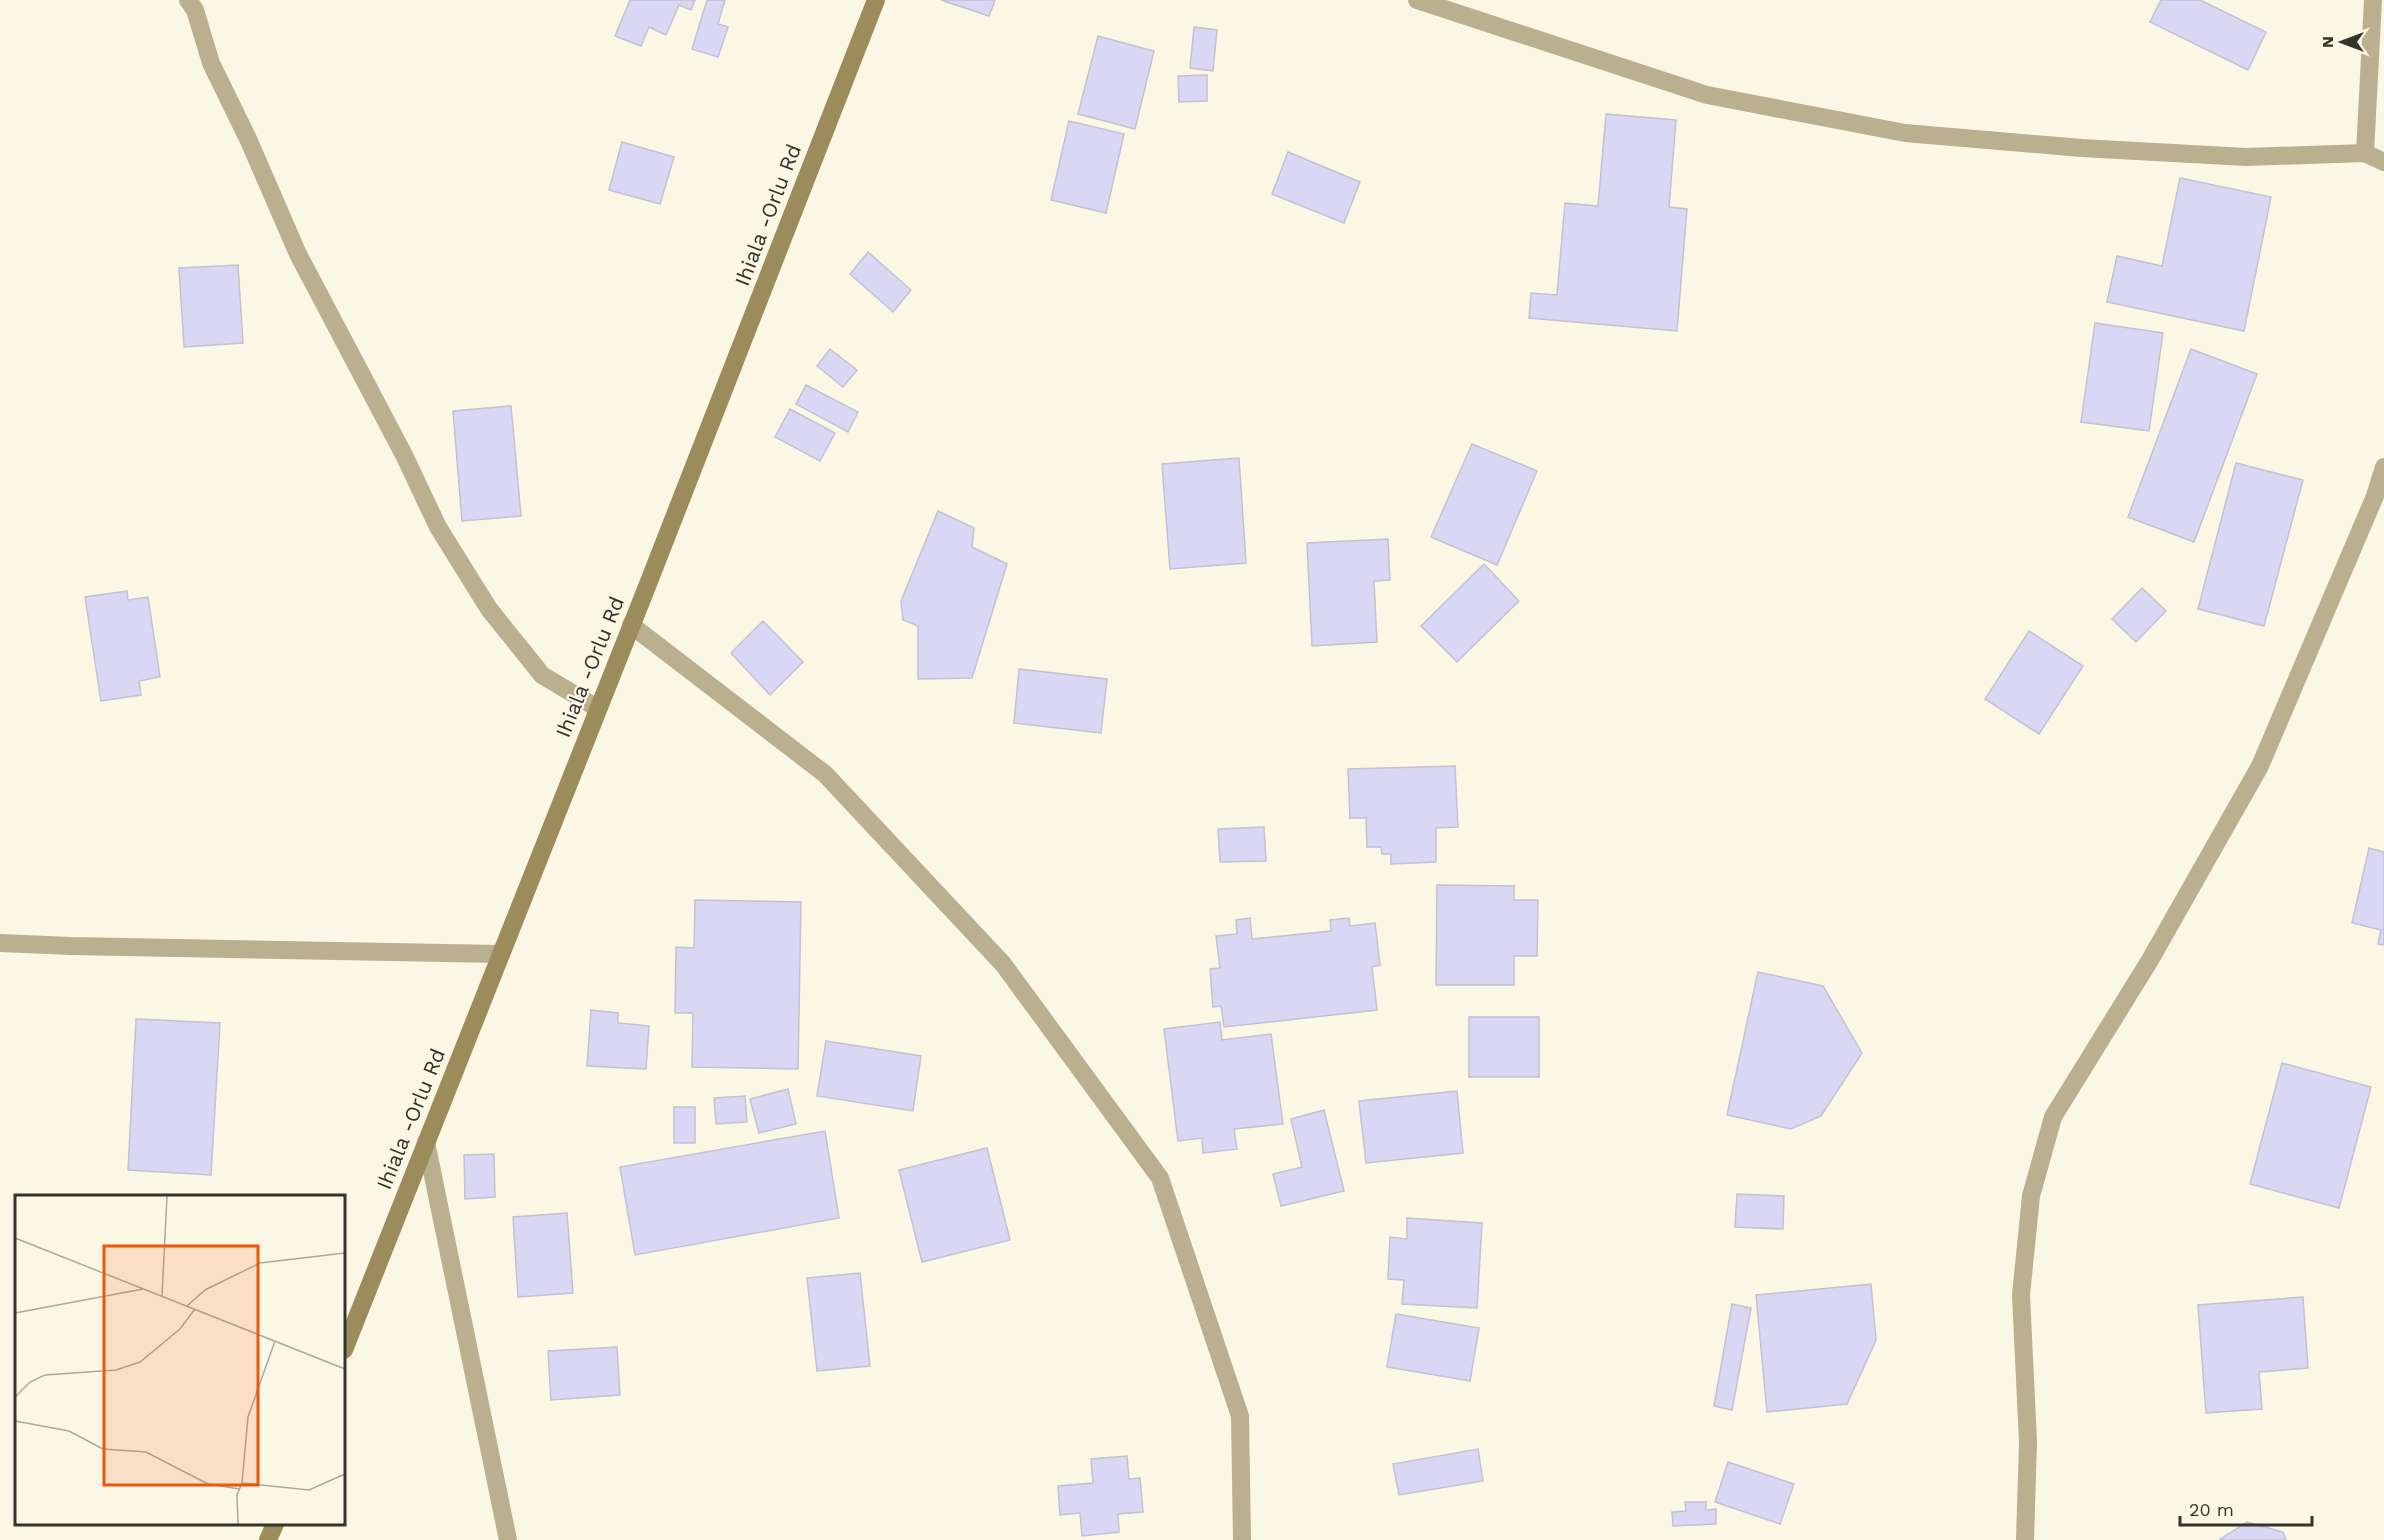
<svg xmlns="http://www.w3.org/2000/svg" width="2384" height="1540" font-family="'Work Sans',sans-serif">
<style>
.building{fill:#dad7f5;stroke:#c3c1d2;stroke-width:1.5}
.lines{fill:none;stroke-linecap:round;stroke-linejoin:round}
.street{stroke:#baaf8e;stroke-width:18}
.secondary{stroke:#9d8c5b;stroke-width:18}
.labels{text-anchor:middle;stroke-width:4.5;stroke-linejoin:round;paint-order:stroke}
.street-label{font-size:21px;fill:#34332c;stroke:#fbf7e5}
.inset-road{fill:none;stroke:#aba99b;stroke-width:1.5}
.view{fill:#e8590c;fill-opacity:0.15;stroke:#e8590c;stroke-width:3}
.inset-edge{fill:none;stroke:#34332c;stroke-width:3}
</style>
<rect width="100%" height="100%" fill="#fbf7e5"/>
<g class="building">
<path d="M630 0H695L691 10 679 5 666 35 649 27 641 46 615 36Z"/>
<path d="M707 0H725L718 24 728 27 718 57 692 49Z"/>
<path d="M941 0H995L989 16Z"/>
<path d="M2161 0H2200L2266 32 2248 70 2150 22Z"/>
<path d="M1194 27 1217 30 1213 71 1190 68Z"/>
<path d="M1098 36 1154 51 1135 129 1078 114Z"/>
<path d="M1207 75V101L1179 102 1178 76Z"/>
<path d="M1606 114 1676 120 1669 207 1687 209 1677 331 1529 318 1531 293 1557 295 1565 203 1598 206Z"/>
<path d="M1069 121 1124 134 1106 213 1051 200Z"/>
<path d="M622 142 674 157 660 204 609 190Z"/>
<path d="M1288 152 1360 182 1344 223 1272 194Z"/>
<path d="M2180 178 2271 197 2244 331 2107 302 2117 256 2162 266Z"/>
<path d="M868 252 911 290 893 312 850 274Z"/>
<path d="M238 265 243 343 184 347 179 268Z"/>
<path d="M2095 323 2163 333 2149 431 2081 422Z"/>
<path d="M830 349 857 370 843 387 817 366Z"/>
<path d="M2191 349 2257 374 2194 542 2128 517Z"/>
<path d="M806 385 858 412 848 432 796 404Z"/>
<path d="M511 406 521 516 462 521 453 411Z"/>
<path d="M790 409 835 433 820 461 775 437Z"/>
<path d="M1472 444 1537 471 1497 565 1431 537Z"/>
<path d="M1239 458 1246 563 1170 569 1162 464Z"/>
<path d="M2236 463 2303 480 2264 626 2198 609Z"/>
<path d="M938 511 974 528 972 547 1007 564 972 678 918 679V626L903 620 901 601Z"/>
<path d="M1388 539 1390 580 1374 581 1377 642 1312 646 1307 543Z"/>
<path d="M1484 564 1519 601 1457 662 1421 626Z"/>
<path d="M2142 588 2166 611 2136 642 2112 619Z"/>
<path d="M127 591 128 600 148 597 160 677 139 681 141 695 101 701 85 597Z"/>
<path d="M763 621 803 662 770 695 731 653Z"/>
<path d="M2029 631 2083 666 2039 734 1985 699Z"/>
<path d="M1019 669 1107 679 1101 733 1014 723Z"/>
<path d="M1455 766 1458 827 1436 828V862L1391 864V854H1382L1381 847H1367L1366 818H1350L1348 769Z"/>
<path d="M1264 827 1266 861 1220 862 1218 829Z"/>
<path d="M2369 848 2384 852V945L2378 944 2381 930 2352 923Z"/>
<path d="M1437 885 1514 886V900H1538L1537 956H1514V985H1436Z"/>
<path d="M695 900 801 902 798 1069 692 1067 693 1013H675L676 947 694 948Z"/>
<path d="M1250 918 1252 939 1331 931 1330 920 1349 918 1350 926 1375 923 1380 965 1372 967 1377 1010 1224 1027 1221 1006 1213 1007 1210 969 1220 968 1216 936 1237 934 1236 920Z"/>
<path d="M1758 972 1823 986 1862 1053 1821 1116 1791 1129 1727 1115Z"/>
<path d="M591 1010 618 1013V1023L649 1026 646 1069 587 1066Z"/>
<rect x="1469" y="1017" width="70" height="60"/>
<path d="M136 1019 220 1023 211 1175 128 1170Z"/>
<path d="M1220 1022 1222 1040 1271 1034 1283 1124 1234 1129 1237 1149 1203 1153 1202 1138 1178 1141 1164 1029Z"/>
<path d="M826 1041 921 1056 913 1111 817 1096Z"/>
<path d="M2282 1063 2371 1087 2339 1208 2250 1184Z"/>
<path d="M788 1089 796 1124 759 1133 750 1099Z"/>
<path d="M1457 1091 1463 1153 1366 1163 1359 1101Z"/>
<path d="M745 1096 747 1122 716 1124 714 1098Z"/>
<rect x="674" y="1107" width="21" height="36"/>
<path d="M1324 1110 1344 1191 1281 1206 1273 1174 1302 1167 1291 1119Z"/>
<path d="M825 1131 839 1218 635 1255 620 1167Z"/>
<path d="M987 1148 1010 1240 922 1262 899 1170Z"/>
<path d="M494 1154 495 1197 465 1199 464 1155Z"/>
<path d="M1737 1194 1784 1196 1783 1229 1735 1227Z"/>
<path d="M567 1213 573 1293 518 1297 513 1217Z"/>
<path d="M1407 1218 1482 1223 1477 1308 1402 1304 1404 1280 1388 1279 1390 1237 1407 1239Z"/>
<path d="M860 1273 870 1366 817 1371 807 1278Z"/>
<path d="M1871 1284 1876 1340 1847 1404 1767 1412 1756 1295Z"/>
<path d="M2303 1297 2308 1368 2259 1372 2262 1409 2206 1413 2198 1305Z"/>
<path d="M1732 1304 1751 1308 1732 1410 1714 1406Z"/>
<path d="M1396 1314 1479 1328 1470 1381 1387 1367Z"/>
<path d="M617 1347 620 1395 551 1400 548 1351Z"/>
<path d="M1478 1449 1483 1481 1399 1495 1393 1464Z"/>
<path d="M1127 1456 1129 1479 1140 1478 1143 1512 1118 1514 1119 1532 1082 1536 1080 1513 1060 1515 1058 1486 1093 1483 1091 1459Z"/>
<path d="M1728 1462 1794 1484 1780 1524 1715 1502Z"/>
<path d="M1685 1502H1706V1510L1716 1509V1524L1673 1526 1672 1512 1686 1511Z"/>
<path d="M2247 1522 2283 1532 2286 1540H2219Z"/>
</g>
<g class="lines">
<g class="street">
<path d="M188 0 195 10 211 63 249 141 298 254 404 455 438 527 489 609 542 675 597 708"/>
<path d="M1417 0 1707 95 1905 133 2082 148 2246 157 2365 153 2384 162"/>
<path d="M2365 153 2373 0"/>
<path d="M631 625 825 774 1003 964 1160 1178 1240 1416 1242 1540"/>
<path d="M0 943 71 946 500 954"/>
<path d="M426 1142 508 1540"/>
<path d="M2025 1540 2028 1442 2021 1295 2031 1196 2053 1117 2150 960 2260 766 2375 496 2384 467"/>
</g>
<g class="secondary">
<path d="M344 1350 648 584 876 0"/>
<path d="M268 1540 275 1524"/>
</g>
</g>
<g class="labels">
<g class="street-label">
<text transform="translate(768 215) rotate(-69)" y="7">Ihiala -Orlu Rd</text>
<text transform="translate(590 667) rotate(-68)" y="7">Ihiala -Orlu Rd</text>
<text transform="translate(411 1119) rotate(-68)" y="7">Ihiala -Orlu Rd</text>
</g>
</g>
<g transform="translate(15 1195)">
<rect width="330" height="330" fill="#fbf7e5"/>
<path class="inset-road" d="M0 43 330 174M147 101 152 1M172 111 190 95 245 68 330 58M0 118 128 94M0 202 15 187 30 180 101 175 125 167 165 134 180 114M0 226 54 236 88 254 131 257 193 289 225 294M227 288 294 295 330 279M223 329 222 300 227 288 233 222 260 146"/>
<path class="view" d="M89 51H243V290H89Z"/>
<rect width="330" height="330" class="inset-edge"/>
</g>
<g transform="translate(2342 42) rotate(270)" stroke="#fbf7e5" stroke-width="4.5" paint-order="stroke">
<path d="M0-4.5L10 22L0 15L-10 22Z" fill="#34332c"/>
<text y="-9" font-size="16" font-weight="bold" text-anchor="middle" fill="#34332c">N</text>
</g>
<path d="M2180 1516v9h132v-9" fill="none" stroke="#34332c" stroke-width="3"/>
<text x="2189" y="1516" font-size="18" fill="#34332c" stroke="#fbf7e5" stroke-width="4.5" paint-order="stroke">20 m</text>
</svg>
